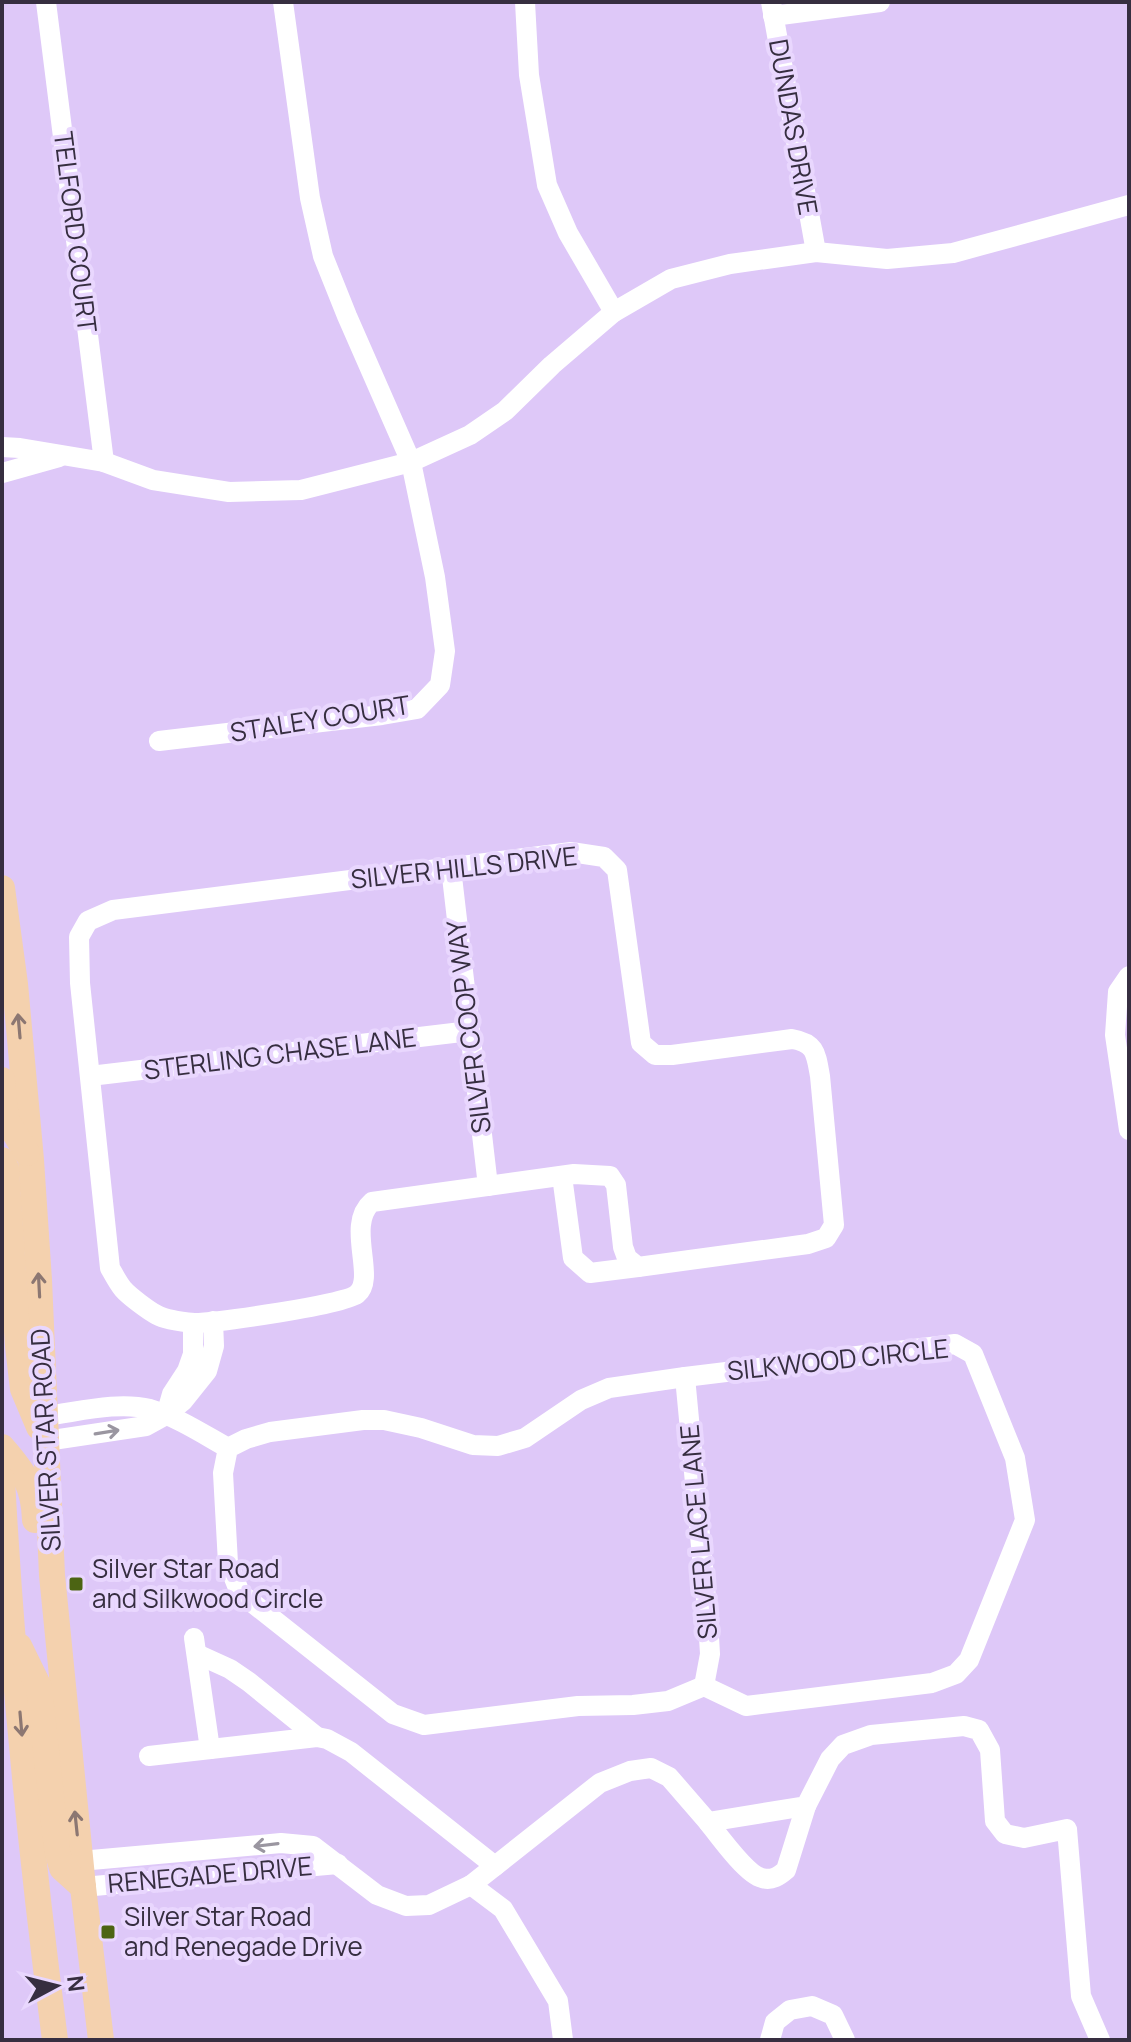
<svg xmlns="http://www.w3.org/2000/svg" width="1131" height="2042" font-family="Manrope,sans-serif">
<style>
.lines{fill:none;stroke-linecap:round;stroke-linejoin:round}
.minor{stroke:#fff;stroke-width:20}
.major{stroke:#f4d1ae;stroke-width:26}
.oneway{stroke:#8c7772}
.oneway2{stroke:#9a96a0}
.poi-dot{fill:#4c6413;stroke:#e9d7fe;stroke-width:3}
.labels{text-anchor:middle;stroke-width:8;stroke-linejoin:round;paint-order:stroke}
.street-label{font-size:26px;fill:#362e40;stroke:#e9d7fe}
.poi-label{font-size:26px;fill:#362e40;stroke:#e9d7fe;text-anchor:start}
</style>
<rect width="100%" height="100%" fill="#dec8f8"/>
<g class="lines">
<g class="minor">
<path d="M46 2 104 462"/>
<path d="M525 2 529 75 547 185 568 233 614 312"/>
<path d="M771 2 816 252"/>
<path d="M773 16 880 2"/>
<path d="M2 447 20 448 104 462 153 480 229 492 301 490 411 462 470 435 505 411 552 365 614 312 671 279 730 264 816 252 887 259 953 253 1129 205"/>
<path d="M2 473 59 457"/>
<path d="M159 741 382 715 417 709 440 685 445 651 435 577 411 462 347 316 323 256 310 198 283 2"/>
<path d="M571 852 604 857 617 870 641 1043 655 1055H672L792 1039C816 1043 816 1054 820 1076L834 1225 826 1238 808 1244 638 1267 627 1258 623 1247 616 1185 610 1176 574 1174 372 1202C345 1225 377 1278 357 1294 345 1305 214 1323 194 1323 184 1322 166 1320 157 1315 149 1311 129 1296 123 1289 118 1283 114 1275 110 1268L80 983 79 937 88 921 113 910Z"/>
<path d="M451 868 488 1186"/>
<path d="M1129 976 1118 992 1115 1035 1129 1130"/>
<path d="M90 1076 470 1031"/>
<path d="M562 1176 573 1258 590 1273 638 1267"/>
<path d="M685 1377 708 1620 710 1654 704 1686"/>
<path d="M166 1415 172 1394 187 1371 193 1354V1323"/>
<path d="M45 1416C78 1412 117 1401 150 1409 177 1417 203 1434 228 1448L246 1439 270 1432 363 1420H384L421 1428 473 1445 498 1446 525 1438 581 1400 609 1388 685 1377 955 1344 973 1354 1015 1458 1025 1520 969 1660 956 1674 932 1683 746 1706 704 1686 668 1701 633 1705 578 1706 424 1725 393 1714 240 1593 228 1563 223 1473 228 1448"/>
<path d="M46 1441 146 1426 166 1415 183 1401 207 1371 214 1346 213 1321"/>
<path d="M194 1638 210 1749"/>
<path d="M197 1654 230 1669 249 1682 317 1737"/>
<path d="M149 1756 317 1737 327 1739 351 1752 495 1866"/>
<path d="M708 1822C719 1836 747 1875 762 1878 772 1881 779 1876 786 1870L806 1806"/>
<path d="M80 1861 281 1843 313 1846 377 1895 406 1906 429 1905 471 1885 600 1783 630 1771 651 1768 669 1777 708 1822 806 1806 830 1759 843 1745 871 1735 964 1726 979 1730 990 1750 995 1821 1005 1834 1024 1838 1067 1829 1081 1996 1100 2040"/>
<path d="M471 1885 503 1909 558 2001 563 2040"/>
<path d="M83 1887 338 1864"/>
<path d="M770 2040 775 2022 790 2010 812 2006 833 2015 845 2040"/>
</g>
<g class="major">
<path d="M2 888 15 984 31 1160 39 1280 52 1575 83 1887 101 2040"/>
<path d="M2 1080 6 1119 27 1153"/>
<path d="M2 1160 6 1168 18 1346 23 1389 39 1427"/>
<path d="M2 1447C24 1472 34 1486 35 1520"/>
<path d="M2 1479C12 1666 31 1854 55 2040"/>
<path d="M19 1646 39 1687 57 1850 62 1868 83 1887"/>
</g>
</g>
<defs><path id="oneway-shaft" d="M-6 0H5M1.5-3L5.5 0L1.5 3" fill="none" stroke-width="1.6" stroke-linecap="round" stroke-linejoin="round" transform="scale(2)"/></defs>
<g class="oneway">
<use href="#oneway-shaft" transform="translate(19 1026) rotate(-95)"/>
<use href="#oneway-shaft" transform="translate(39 1285) rotate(-93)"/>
<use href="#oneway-shaft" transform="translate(21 1724) rotate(85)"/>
<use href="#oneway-shaft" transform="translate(76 1823) rotate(-96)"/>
</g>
<g class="oneway2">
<use href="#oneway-shaft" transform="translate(107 1432) rotate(-9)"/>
<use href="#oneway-shaft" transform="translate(266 1845) rotate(173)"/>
</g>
<g class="poi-dot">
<rect x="68" y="1576" width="16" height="16" rx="4"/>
<rect x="100" y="1924" width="16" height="16" rx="4"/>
</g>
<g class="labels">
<g class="street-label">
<text transform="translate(793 127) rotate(80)" y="9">DUNDAS DRIVE</text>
<text transform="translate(75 232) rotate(83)" y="9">TELFORD COURT</text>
<text transform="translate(320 719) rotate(-9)" y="9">STALEY COURT</text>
<text transform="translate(464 868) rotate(-6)" y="9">SILVER HILLS DRIVE</text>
<text transform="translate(469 1027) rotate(-97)" y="9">SILVER COOP WAY</text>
<text transform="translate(280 1054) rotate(-7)" y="9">STERLING CHASE LANE</text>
<text transform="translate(838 1360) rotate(-6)" y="9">SILKWOOD CIRCLE</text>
<text transform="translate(46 1440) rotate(-93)" y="9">SILVER STAR ROAD</text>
<text transform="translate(699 1532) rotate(-95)" y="9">SILVER LACE LANE</text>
<text transform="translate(210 1875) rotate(-5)" y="9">RENEGADE DRIVE</text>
</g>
<g class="poi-label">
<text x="92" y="1578">Silver Star Road<tspan x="92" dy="30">and Silkwood Circle</tspan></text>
<text x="124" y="1926">Silver Star Road<tspan x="124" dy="30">and Renegade Drive</tspan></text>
</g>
</g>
<rect width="1131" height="2042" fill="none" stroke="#362e40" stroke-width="8"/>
<g transform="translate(56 1986) rotate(83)" stroke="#e9d7fe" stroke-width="6" paint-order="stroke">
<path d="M0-6L14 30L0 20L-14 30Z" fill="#362e40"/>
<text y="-12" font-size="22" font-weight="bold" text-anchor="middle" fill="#362e40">N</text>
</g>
</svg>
